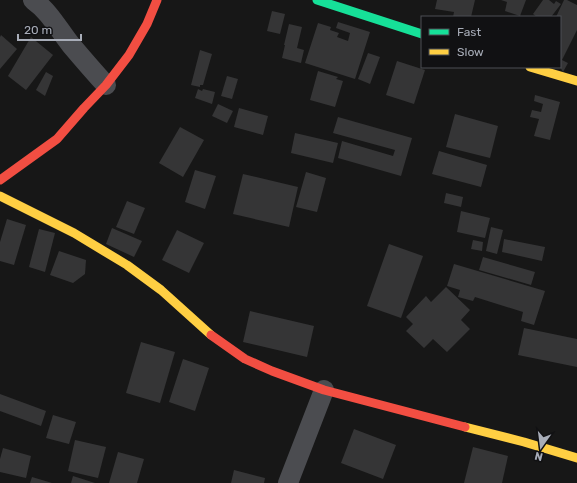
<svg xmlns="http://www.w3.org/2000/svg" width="577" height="483" font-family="Rubik,sans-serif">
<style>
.building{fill:#353536}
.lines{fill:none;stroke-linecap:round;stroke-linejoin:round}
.street{stroke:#4b4c50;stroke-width:20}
.fast{stroke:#16e098;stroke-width:9}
.slow{stroke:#ffcf43;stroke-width:9}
.jam{stroke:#f24e42;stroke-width:9}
</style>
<rect width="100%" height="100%" fill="#171717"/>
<g class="building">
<path d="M437 0H475L471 17H453L454 12 435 9Z"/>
<path d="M501 0H526L520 16 505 11 507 2Z"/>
<path d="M543 0H549L554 4 556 1 561 4 551 17H537L533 14Z"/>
<path d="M564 0H567L577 5V30L562 60 568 63 563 72 560 67V17H556Z"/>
<path d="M272 11 285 14 280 34 267 31Z"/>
<path d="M338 22 370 32 355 79 305 63 318 23 331 27 330 30 339 33 337 37 348 41 350 33 336 28Z"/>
<path d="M289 24 302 27 297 48 304 50 301 63 282 58 285 45H284Z"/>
<path d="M1 35 17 49 0 69V37Z"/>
<path d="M31 37 53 55 26 90 8 76Z"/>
<path d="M200 50 212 54 203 85H200V87L191 85Z"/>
<path d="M368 53 380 57 370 84 358 79Z"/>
<path d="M397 61 425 70 414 104 386 95Z"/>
<path d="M318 71 338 77 336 79 343 81 335 107 310 100Z"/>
<path d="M46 72 53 76 45 96 36 90Z"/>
<path d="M227 76 238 79 232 99 221 96Z"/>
<path d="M198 89 202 91 203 89 215 92 212 104 195 98Z"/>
<path d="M535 95 560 102 550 140 534 136 539 119 530 117 532 110 541 112 543 104 534 101Z"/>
<path d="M218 104 233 111 227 123 212 116Z"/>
<path d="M239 108 268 116 263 135 234 127Z"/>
<path d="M455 114 498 126 490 158 446 147Z"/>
<path d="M338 117 412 138 401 176 338 158 342 141 393 156 395 150 333 133Z"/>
<path d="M180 127 204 140 183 177 159 163Z"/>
<path d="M295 133 338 143 333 163 291 153Z"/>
<path d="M439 151 487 165 481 187 432 174Z"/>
<path d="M195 170 216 176 205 209 185 202Z"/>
<path d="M306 172 326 178 317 212 296 207Z"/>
<path d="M243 174 298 187 289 227 233 214Z"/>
<path d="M446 193 463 197 461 207 444 203Z"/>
<path d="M127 201 145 208 134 234 116 227Z"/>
<path d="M461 211 490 218 485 238 457 232Z"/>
<path d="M7 219 26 225 14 265 0 261V242Z"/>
<path d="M491 227 503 230 497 254 486 251Z"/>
<path d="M112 228 142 241 134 257 106 244Z"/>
<path d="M39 229 55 233 45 272 29 267Z"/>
<path d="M177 230 204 243 189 273 162 260Z"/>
<path d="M504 239 545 247 542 261 502 252Z"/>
<path d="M473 240 483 242 482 251 471 249Z"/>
<path d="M389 244 423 256 401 318 367 306Z"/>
<path d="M59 251 86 260 85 274 73 283 50 275Z"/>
<path d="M483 257 535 272 531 285 479 270Z"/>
<path d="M454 264 545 291 534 325 521 321 523 312 475 297 473 301 458 297 460 290 447 286Z"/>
<path d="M446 287 470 310 461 320 470 329 447 352 433 339 424 348 406 331 413 324 406 317 426 296 431 302Z"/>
<path d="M250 311 314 326 307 357 243 342Z"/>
<path d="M524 328 577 339V367L518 355Z"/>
<path d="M141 342 175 352 160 403 126 393Z"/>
<path d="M183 359 209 368 195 411 169 402Z"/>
<path d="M0 394 46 411 41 426 0 411Z"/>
<path d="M53 415 76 422 69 444 46 438Z"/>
<path d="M354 429 396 445 383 479 341 463Z"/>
<path d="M75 440 106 447 98 478 68 471Z"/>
<path d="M473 447 508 456 502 483H464Z"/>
<path d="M3 448 31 456 26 478 0 472V459Z"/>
<path d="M118 452 144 459 137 483H109Z"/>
<path d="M234 470 265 478 264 483H231Z"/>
<path d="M73 476 95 483H71Z"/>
<path d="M32 477 52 483H30Z"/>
</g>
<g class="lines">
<g class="street">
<path d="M33 0C49 11 59 30 71 45 82 58 94 72 106 85"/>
<path d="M288 483 324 390"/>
</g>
<path class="fast" d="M317 0 422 34"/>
<g class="slow">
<path d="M530 67 577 81"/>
<path d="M0 196 74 233 127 265 161 290 211 335"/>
<path d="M465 427 524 442 577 458"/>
</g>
<g class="jam">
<path d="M0 180 57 139 84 108 106 85 129 55 147 24 157 0"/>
<path d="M211 335 245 359 272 371 324 390 465 427"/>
</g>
</g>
<rect x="421" y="16" width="140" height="52" fill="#111113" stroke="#4d4f55"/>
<rect x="429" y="29" width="20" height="6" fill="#16e098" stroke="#4d4f55"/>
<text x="457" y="36" font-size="12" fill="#a8adb8">Fast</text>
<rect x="429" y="49" width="20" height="6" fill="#ffcf43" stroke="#4d4f55"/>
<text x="457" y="56" font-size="12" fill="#a8adb8">Slow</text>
<g transform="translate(541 447) rotate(194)" stroke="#111113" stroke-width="3" paint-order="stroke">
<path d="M0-3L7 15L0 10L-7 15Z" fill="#a8adb8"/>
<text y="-6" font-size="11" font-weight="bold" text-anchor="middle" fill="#a8adb8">N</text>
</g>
<path d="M18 34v6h63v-6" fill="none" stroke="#a8adb8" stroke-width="2"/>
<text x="24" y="34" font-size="12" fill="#a8adb8" stroke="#111113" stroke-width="3" paint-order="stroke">20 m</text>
</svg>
